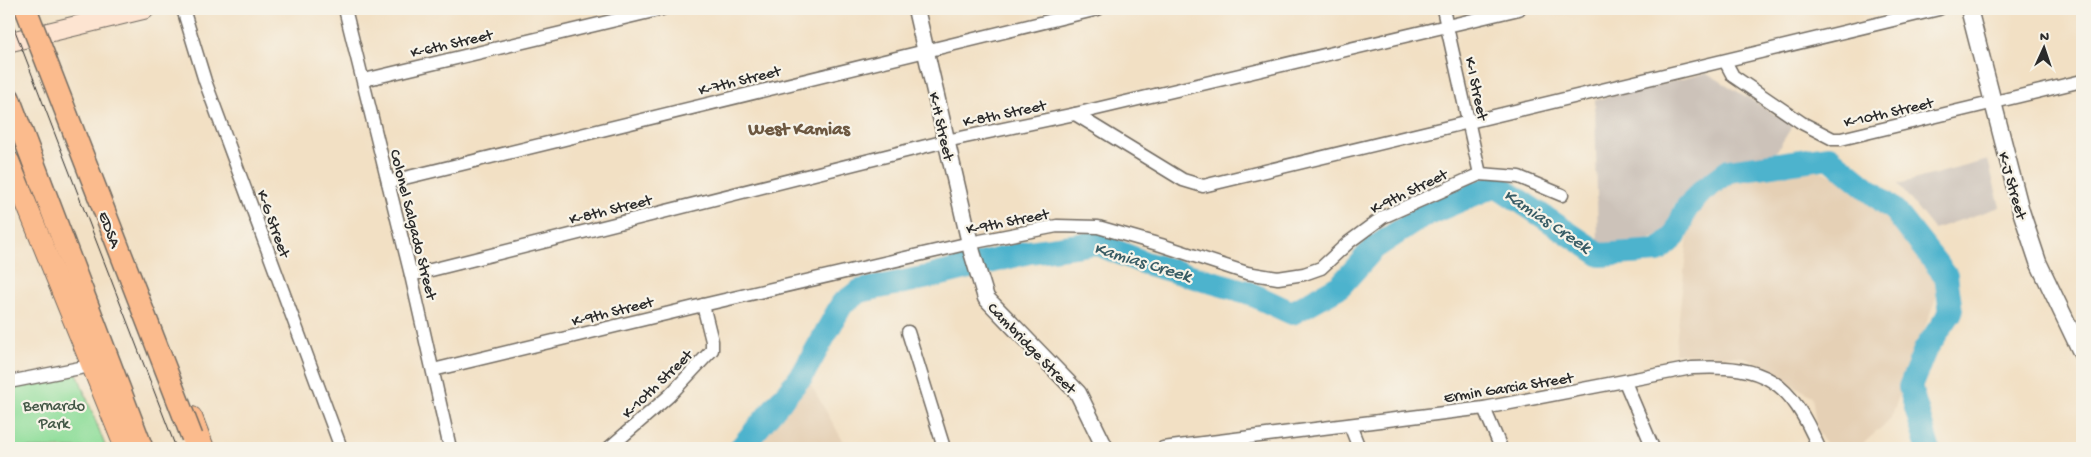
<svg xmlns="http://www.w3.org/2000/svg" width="2091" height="457" font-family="'Gochi Hand',sans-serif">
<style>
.built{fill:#e5d0b5}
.industrial{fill:#ccc2b9}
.green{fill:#91de9b;stroke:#5e8463}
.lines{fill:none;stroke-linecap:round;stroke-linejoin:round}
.river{stroke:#4eb3cd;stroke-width:24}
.minor-casing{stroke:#716a61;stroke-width:15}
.tertiary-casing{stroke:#716a61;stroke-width:19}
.secondary-casing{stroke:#716a61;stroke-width:21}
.primary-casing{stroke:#716a61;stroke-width:22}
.trunk-casing{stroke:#716a61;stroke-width:24}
.minor{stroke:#fff;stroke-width:12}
.tertiary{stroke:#fff;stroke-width:16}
.secondary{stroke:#fde4d1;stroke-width:19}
.primary{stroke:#fbbb8d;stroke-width:20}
.trunk{stroke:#fbbb8d;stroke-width:21}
.tram{stroke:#2b2b2b;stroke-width:1}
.trunk-bridge-casing{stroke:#716a61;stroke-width:24;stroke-linecap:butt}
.trunk-bridge{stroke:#fbbb8d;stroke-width:21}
.labels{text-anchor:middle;stroke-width:4.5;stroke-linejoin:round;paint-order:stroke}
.street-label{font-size:16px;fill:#2b2b2b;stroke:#f7f3e8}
.park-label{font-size:16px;fill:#445847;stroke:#f7f3e8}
.water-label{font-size:18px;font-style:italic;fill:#375b64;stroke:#f7f3e8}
.quarter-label{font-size:19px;font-weight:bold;fill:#6d5841;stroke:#f7f3e8}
</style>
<rect width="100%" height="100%" fill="#f7f3e8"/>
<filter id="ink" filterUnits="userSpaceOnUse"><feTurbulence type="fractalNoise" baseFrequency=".02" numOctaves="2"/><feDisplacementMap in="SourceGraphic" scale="10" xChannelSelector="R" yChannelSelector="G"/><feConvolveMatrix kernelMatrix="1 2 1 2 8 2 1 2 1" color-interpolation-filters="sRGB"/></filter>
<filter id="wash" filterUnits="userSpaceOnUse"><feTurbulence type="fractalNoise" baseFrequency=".0096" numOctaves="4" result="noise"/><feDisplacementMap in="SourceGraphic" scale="20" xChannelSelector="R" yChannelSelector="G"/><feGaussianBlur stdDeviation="1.12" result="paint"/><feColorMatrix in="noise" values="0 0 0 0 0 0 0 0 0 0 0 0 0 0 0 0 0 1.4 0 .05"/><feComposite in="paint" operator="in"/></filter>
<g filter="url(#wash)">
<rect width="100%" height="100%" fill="#f2e0c4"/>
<g class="built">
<path d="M1805 164 1855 186 1943 279 1890 420 1858 448H1828L1817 430 1812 396 1745 357 1675 353 1690 218 1711 188 1733 174Z"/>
<path d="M806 376 847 448H746L790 400Z"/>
</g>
<g class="industrial">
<path d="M1707 73 1793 125 1776 152 1717 173 1674 204 1670 228 1631 249 1598 246 1595 100Z"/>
<path d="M1988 160 2000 207 1934 229 1898 184Z"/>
</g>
<path class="green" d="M77 373 106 448H9V385Z"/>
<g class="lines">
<path class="river" d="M741 448 803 374 842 304 860 291 933 276 1029 252 1095 243 1145 263 1247 292 1292 313 1340 286 1374 248 1421 217 1496 185 1601 255 1658 251 1675 236 1686 209 1702 191 1729 171 1829 157 1895 211 1946 276 1951 312 1925 350 1910 387 1928 448"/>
</g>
</g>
<g filter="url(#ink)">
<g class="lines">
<g class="minor-casing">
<g id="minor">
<path d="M183 9 205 81 341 448"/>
<path d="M345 9 411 275 450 448"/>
<path d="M1443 9 1480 174"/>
<path d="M1725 61 1733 76 1802 123 1833 139H1841L2082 81"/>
<path d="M364 80 662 9"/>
<path d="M1075 114 1183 180 1203 186 1939 9"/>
<path d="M388 182 1098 9"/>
<path d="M411 275 946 141 1075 114 1519 9"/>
<path d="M908 332 944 448"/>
<path d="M433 370 703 305 970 243 1057 226 1098 227 1161 245 1247 273 1278 278 1304 274 1321 268 1349 242 1383 217 1480 174 1519 177 1562 195"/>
<path d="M9 382 90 366"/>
<path d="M1625 382 1653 448"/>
<path d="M1484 408 1501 448"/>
<path d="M1350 425 1359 448"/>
<path d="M609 448 669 396 712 350V341L703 305"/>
<path d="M1163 448 1484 408 1692 368C1766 364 1790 381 1819 448"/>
</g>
</g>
<g class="tertiary-casing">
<g id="tertiary">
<path d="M916 9 972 252 986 298 1078 393 1105 448"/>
<path d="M1969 9 2021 211 2038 262 2082 354"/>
</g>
</g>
<g class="secondary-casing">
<path id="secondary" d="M9 42 145 9"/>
</g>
<g class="primary-casing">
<g id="primary">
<path d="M9 161 125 448"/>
<path d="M192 417 204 448"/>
</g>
</g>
<g class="trunk-casing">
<path id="trunk" d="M9 98 142 448"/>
</g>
<use href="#minor" class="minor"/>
<use href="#tertiary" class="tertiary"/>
<use href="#secondary" class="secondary"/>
<use href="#primary" class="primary"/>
<use href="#trunk" class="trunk"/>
<path class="tram" d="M9 15 176 448"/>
<g class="trunk-bridge-casing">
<path id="trunk-bridge" d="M26 9 192 437"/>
</g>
<use href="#trunk-bridge" class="trunk-bridge"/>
</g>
</g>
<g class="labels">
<g class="street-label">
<text transform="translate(451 42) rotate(-13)" y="6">K-6th Street</text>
<text transform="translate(739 79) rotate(-14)" y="6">K-7th Street</text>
<text transform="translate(1478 88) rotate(78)" y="6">K-I Street</text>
<text transform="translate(1888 111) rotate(-13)" y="6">K-10th Street</text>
<text transform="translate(1004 112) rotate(-12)" y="6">K-8th Street</text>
<text transform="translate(943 126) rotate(77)" y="6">K-H Street</text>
<text transform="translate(2014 185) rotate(74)" y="6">K-J Street</text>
<text transform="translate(1408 190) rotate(-26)" y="6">K-9th Street</text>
<text transform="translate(610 208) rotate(-14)" y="6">K-8th Street</text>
<text transform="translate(1007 220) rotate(-11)" y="6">K-9th Street</text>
<text transform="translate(275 223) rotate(70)" y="6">K-G Street</text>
<text transform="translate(415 224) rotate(76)" y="6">Colonel Salgado Street</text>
<text transform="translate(111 229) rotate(69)" y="6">EDSA</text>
<text transform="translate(612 310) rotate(-14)" y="6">K-9th Street</text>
<text transform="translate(1033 347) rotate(46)" y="6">Cambridge Street</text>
<text transform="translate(656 383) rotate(-44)" y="6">K-10th Street</text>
<text transform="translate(1508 386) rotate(-9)" y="6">Ermin Garcia Street</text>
</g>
<g class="park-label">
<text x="54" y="410">Bernardo<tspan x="54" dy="18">Park</tspan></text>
</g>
<g class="water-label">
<text transform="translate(1548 220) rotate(34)" y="6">Kamias Creek</text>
<text transform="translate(1143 261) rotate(17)" y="6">Kamias Creek</text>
</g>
<g class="quarter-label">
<text x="799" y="134">West Kamias</text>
</g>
</g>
<rect width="2091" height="457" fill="none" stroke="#f7f3e8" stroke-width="30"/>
<g transform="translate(2044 48) rotate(3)" stroke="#f7f3e8" stroke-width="4" paint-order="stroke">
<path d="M0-4L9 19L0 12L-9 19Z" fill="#2b2b2b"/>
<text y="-8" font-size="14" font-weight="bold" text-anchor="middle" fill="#2b2b2b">N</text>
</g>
</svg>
